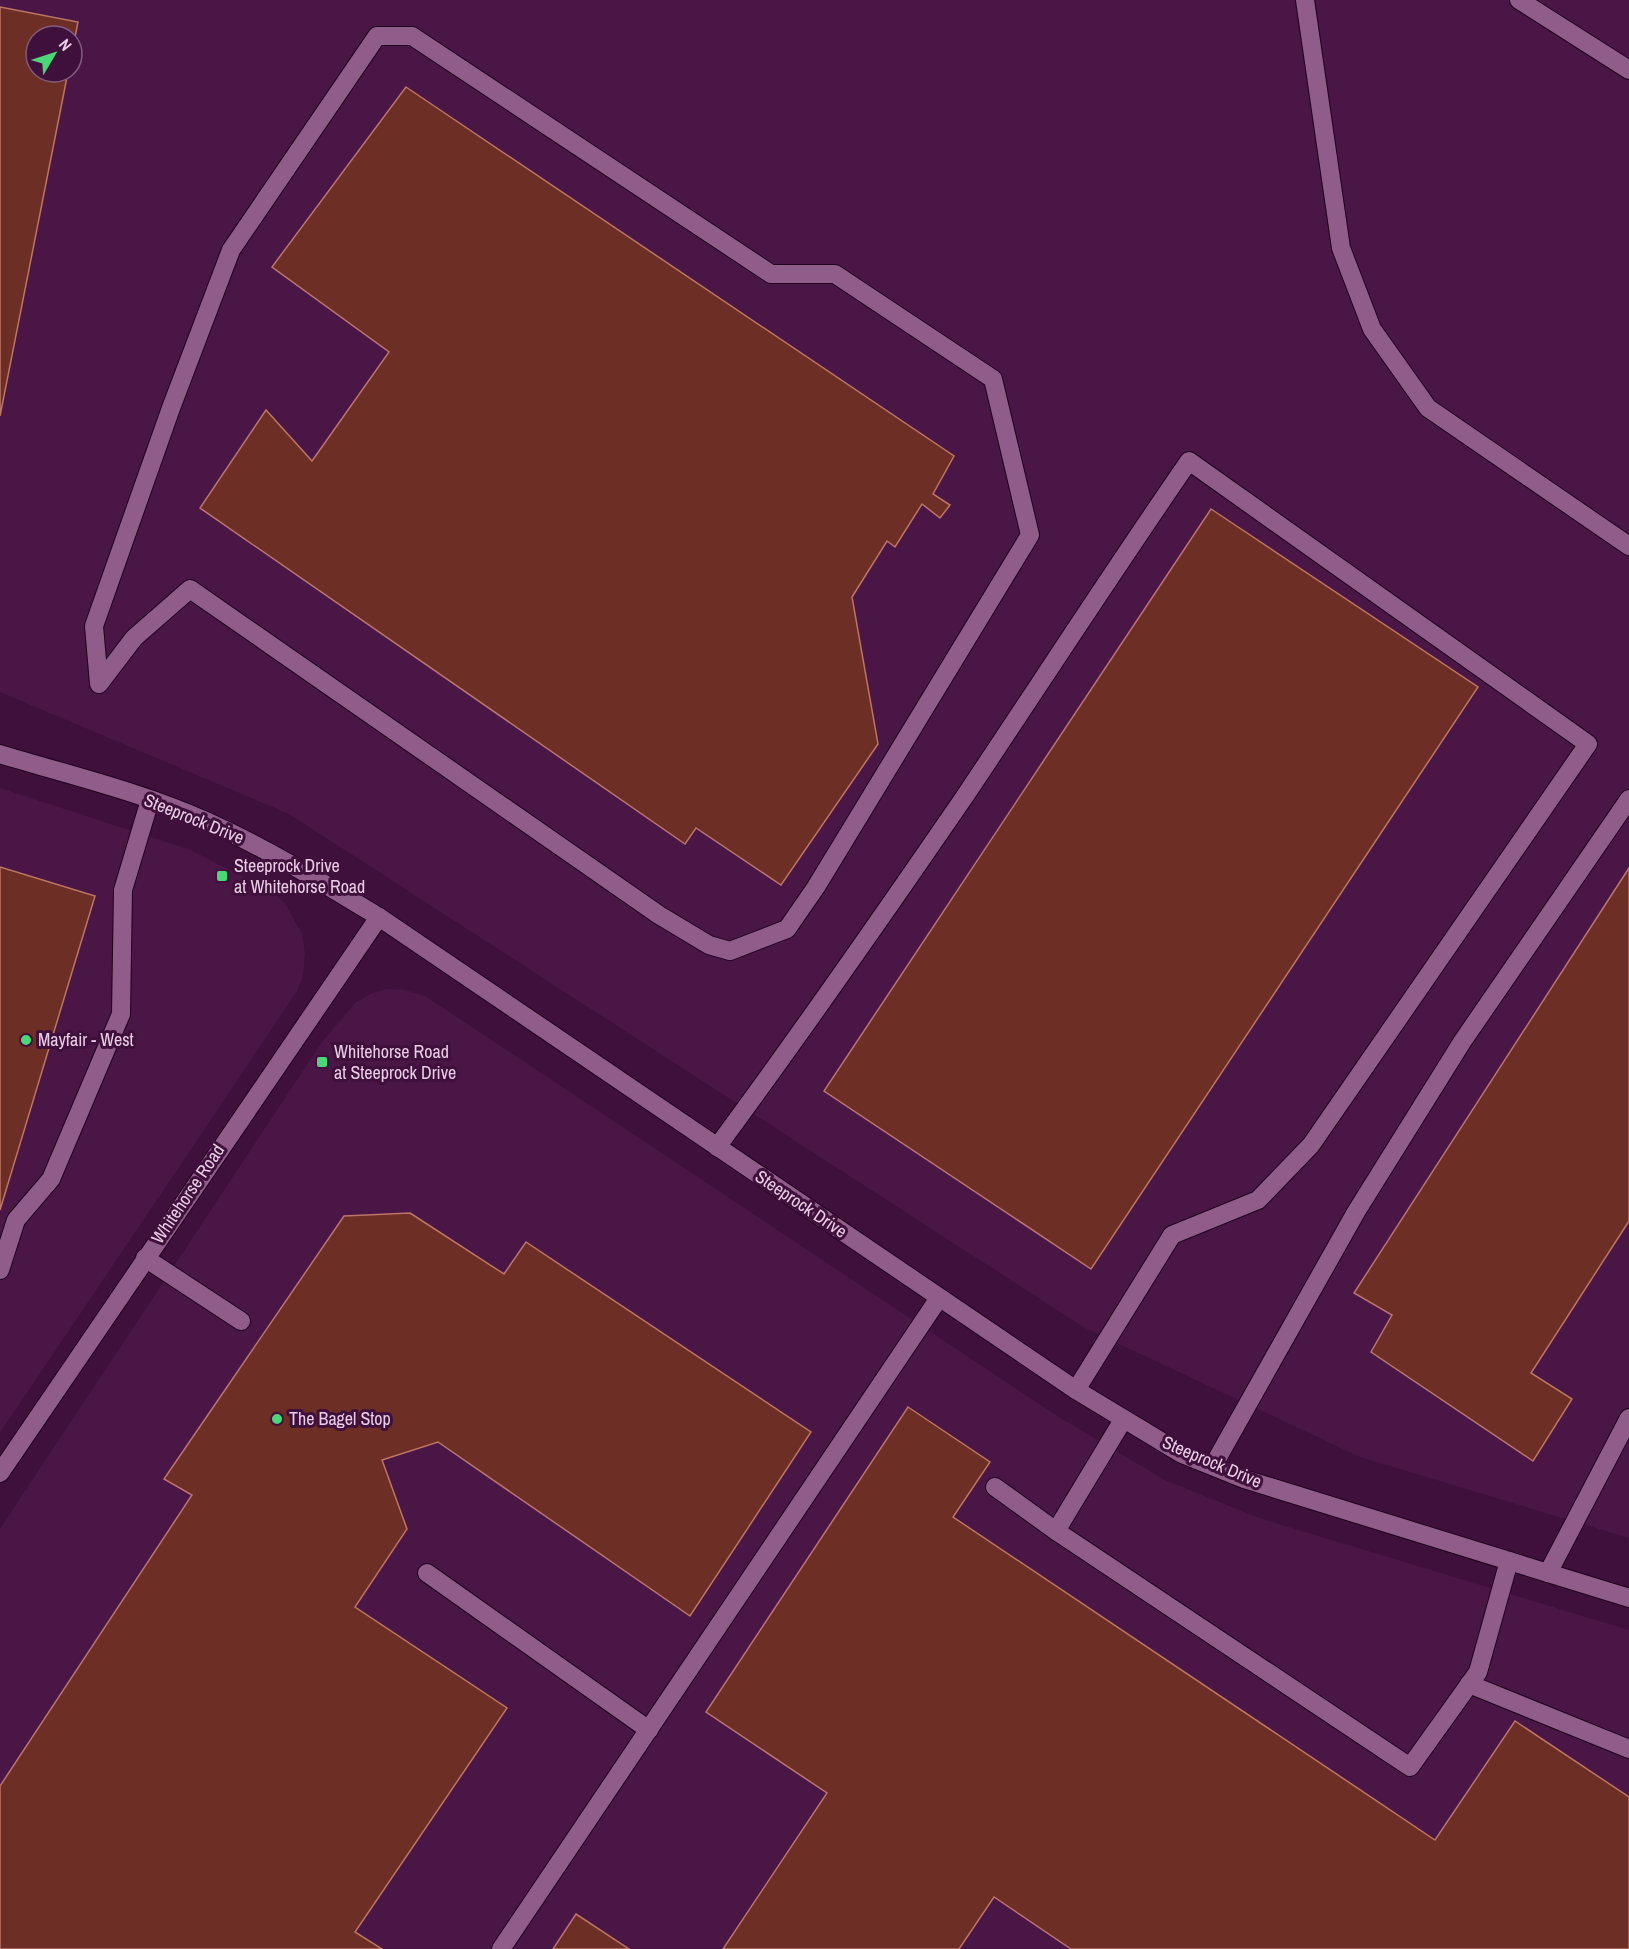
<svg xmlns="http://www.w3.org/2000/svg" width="1629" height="1949" font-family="'Archivo Narrow',sans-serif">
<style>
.built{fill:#4a1646;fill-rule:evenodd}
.building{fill:#6d2e25;stroke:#bc7568;stroke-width:1.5}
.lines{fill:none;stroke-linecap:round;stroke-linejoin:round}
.minor-casing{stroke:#20011e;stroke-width:20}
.minor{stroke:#905c8a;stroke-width:18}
.poi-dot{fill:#4ad778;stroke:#3e103b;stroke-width:2}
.labels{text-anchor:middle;stroke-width:6;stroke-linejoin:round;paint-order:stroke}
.street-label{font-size:18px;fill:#eacde6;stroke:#3e103b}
.poi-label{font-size:18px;fill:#eacde6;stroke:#3e103b;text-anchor:start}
</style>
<rect width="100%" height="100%" fill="#3e103b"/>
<g class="built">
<path d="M0 0H1629V1538L1360 1457 1085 1328 289 814 0 692ZM36 36H72V72H36Z"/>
<path d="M0 788 191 850 274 893 286 905 302 934 305 953 303 977 296 993 0 1433Z"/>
<path d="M386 989 405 990 425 996 1059 1417 1165 1480 1259 1518 1629 1630V1949H0V1529L322 1042 355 1003 372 993Z"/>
</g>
<g class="building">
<path d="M0 7 78 22 72 53V36H36V72H68L0 416Z"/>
<path d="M406 87 954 456 933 494 950 505 940 518 922 504 895 547 887 541 852 597 878 744 781 885 696 828 685 844 200 508 266 410 312 461 389 352 272 267Z"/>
<path d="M1211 509 1478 687 1091 1269 824 1091Z"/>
<path d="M0 867 95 896 0 1210Z"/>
<path d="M1629 868V1221L1531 1373 1572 1399 1533 1461 1371 1352 1392 1315 1354 1293Z"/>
<path d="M410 1213 504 1274 526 1242 811 1432 690 1616 438 1442 382 1460 407 1529 355 1607 507 1708 355 1932 382 1949H0V1786L192 1495 164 1479 344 1216Z"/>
<path d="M908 1407 990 1462 953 1517 1435 1840 1515 1721 1629 1797V1949H1071L994 1897 959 1949H723L827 1793 706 1712Z"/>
<path d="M576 1914 629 1949H553Z"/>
</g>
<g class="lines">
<g class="minor-casing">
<g id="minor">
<path d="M1305 0 1341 248 1372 329 1428 408 1629 546"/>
<path d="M1519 0 1629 70"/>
<path d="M377 36H412L771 274H835L993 379 1030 535 816 887 787 929 730 951 709 945 659 915 190 589 134 638 99 684 94 626 171 408 231 250Z"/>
<path d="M0 754C69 775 142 792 208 822 268 849 323 883 379 917L1076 1390 1182 1454 1244 1479 1629 1598"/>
<path d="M717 1147C802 1032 884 914 965 796 1040 684 1113 571 1189 461L1588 744 1311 1145 1258 1200 1172 1235 1076 1390"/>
<path d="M145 1258 241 1321"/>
<path d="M0 1270 16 1220 51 1179 121 1014 123 890 150 800"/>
<path d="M1213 1466 1356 1212 1462 1042 1629 799"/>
<path d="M0 1473 379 917"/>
<path d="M995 1487 1056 1531 1410 1767 1478 1672 1509 1561"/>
<path d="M1056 1531 1123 1420"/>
<path d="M427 1573 649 1730"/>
<path d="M1548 1573 1629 1418"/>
<path d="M1469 1684 1629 1749"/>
<path d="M501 1949 939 1298"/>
</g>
</g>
<use href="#minor" class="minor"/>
</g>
<g class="poi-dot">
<rect x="216" y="870" width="12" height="12" rx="3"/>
<circle cx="26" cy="1040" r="6"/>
<rect x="316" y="1056" width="12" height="12" rx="3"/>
<circle cx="277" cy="1419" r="6"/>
</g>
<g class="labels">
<g class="street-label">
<text transform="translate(194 819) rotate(22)" y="6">Steeprock Drive</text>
<text transform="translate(188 1194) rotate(-56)" y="6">Whitehorse Road</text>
<text transform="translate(801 1204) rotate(34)" y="6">Steeprock Drive</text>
<text transform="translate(1212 1462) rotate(23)" y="6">Steeprock Drive</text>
</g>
<g class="poi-label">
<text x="234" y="872">Steeprock Drive<tspan x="234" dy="21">at Whitehorse Road</tspan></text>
<text x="38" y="1046">Mayfair - West</text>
<text x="334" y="1058">Whitehorse Road<tspan x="334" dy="21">at Steeprock Drive</tspan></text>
<text x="289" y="1425">The Bagel Stop</text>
</g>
</g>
<g transform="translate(54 54) rotate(51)"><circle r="28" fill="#3e103b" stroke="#835c7f" stroke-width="1.5"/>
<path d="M0-4.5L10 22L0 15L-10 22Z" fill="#4ad778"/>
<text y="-9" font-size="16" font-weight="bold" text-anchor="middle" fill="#eacde6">N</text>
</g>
</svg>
